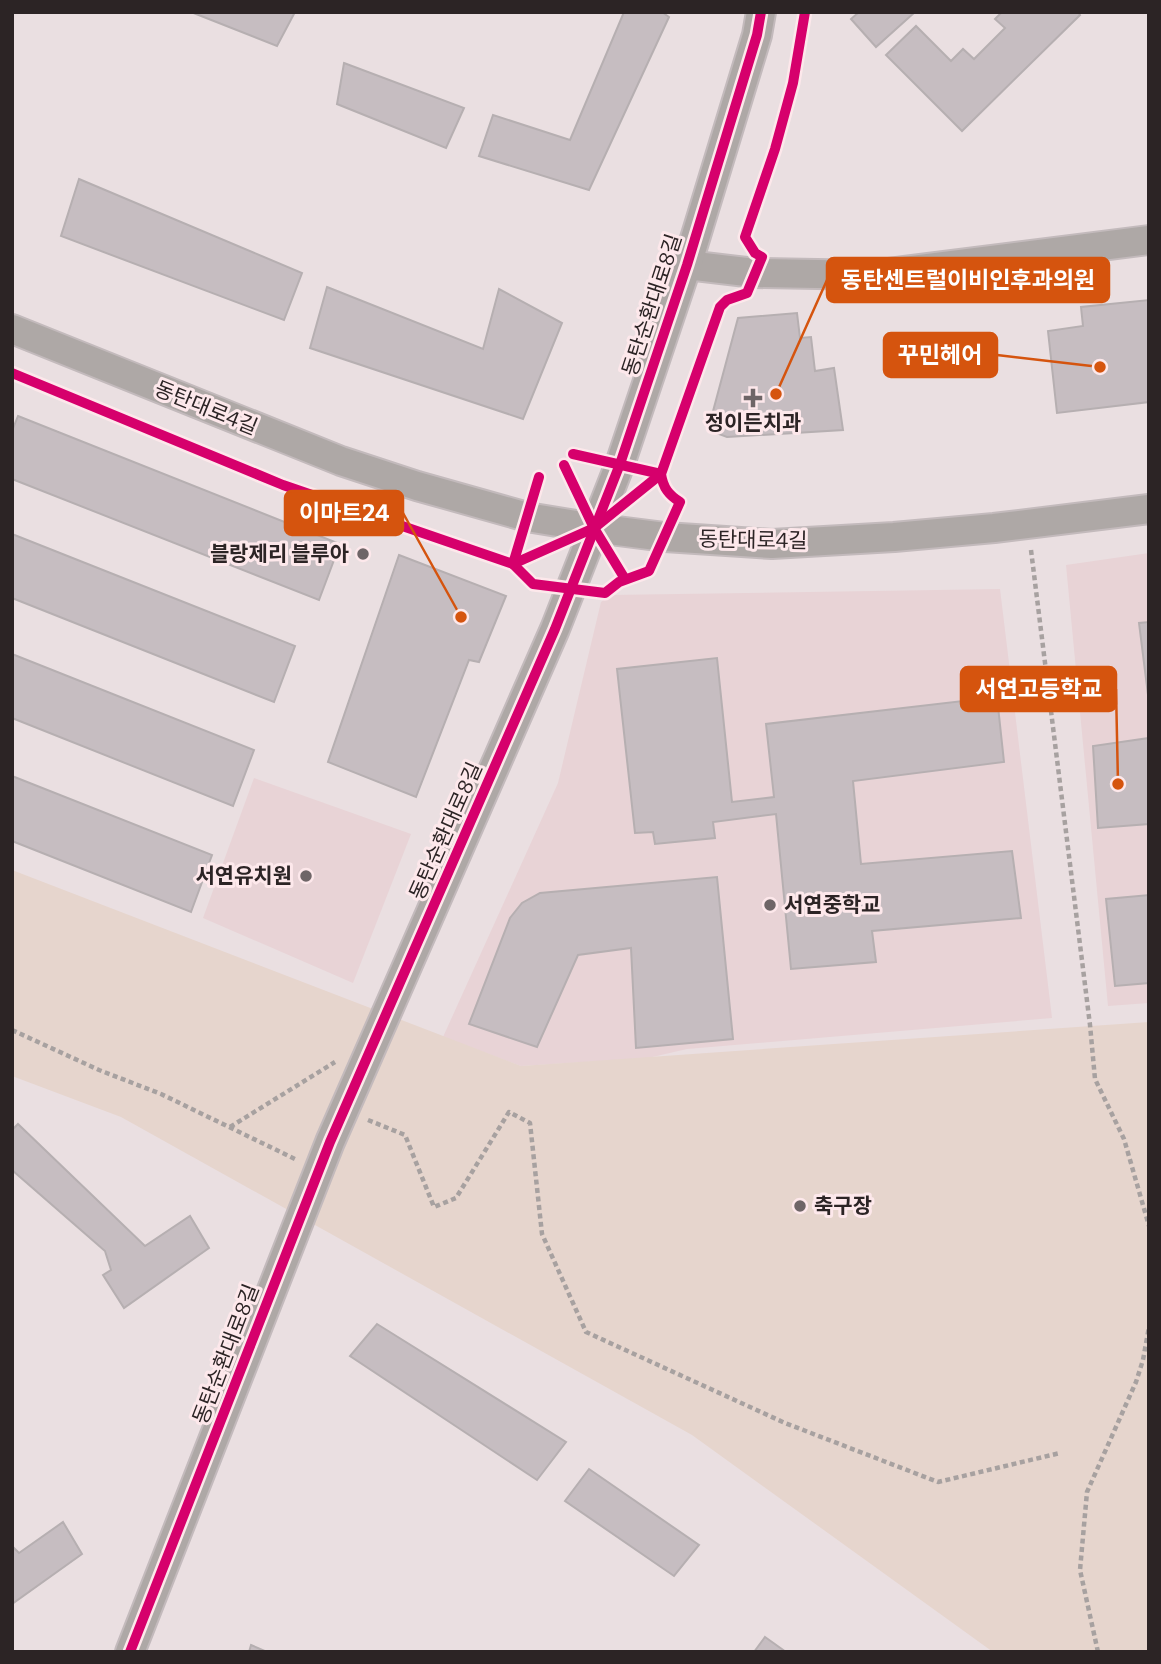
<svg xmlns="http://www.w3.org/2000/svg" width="1161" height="1664" font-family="Bitter,'Noto Sans KR',serif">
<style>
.built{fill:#e8d3d6}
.green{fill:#e6d5cd}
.building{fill:#c6bdc1;stroke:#b6afb1;stroke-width:2}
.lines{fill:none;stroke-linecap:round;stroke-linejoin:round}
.minor-casing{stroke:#c3babc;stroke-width:32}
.path{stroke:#a7a1a0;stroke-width:4.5;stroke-dasharray:5 3.5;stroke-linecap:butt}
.minor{stroke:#aea8a6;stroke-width:28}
.cycleway-casing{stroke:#fde8eb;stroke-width:15}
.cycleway{stroke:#d6006c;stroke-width:10}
.poi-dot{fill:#6e6567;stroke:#fde8eb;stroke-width:2.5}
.labels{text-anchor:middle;stroke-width:6;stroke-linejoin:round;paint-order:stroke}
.street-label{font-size:21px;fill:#2c2425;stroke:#fde8eb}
.poi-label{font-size:21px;font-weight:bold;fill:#2c2425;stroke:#fde8eb;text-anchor:end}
.leader{fill:none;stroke:#d5540e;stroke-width:2.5}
.callout-dot{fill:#d5540e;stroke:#fde8eb;stroke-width:2.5}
.callout{fill:#d5540e;stroke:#d5540e;stroke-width:2.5}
.callout-label{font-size:23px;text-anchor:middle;font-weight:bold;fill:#fff}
</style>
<rect width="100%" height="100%" fill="#eadfe1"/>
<g class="built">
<path d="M1149 553V1003L1108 1006 1066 565Z"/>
<path d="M1000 589 1052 1018 687 1049 648 1058 521 1066 443 1037 558 783 601 602 610 595Z"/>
<path d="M254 778 411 834 353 983 203 918Z"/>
</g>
<path class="green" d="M12 870 521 1066 1149 1022V1652H993L692 1435 121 1117 12 1076Z"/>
<g class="building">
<path d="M191 12H295L277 46Z"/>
<path d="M624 12H662L669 17 589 190 479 156 493 115 570 140Z"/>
<path d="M859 12H915L876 47 851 19Z"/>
<path d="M1002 12H1078L1080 15 962 131 886 55 916 26 951 61 963 49 974 59 1005 28 995 19Z"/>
<path d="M344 63 464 108 446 148 337 104Z"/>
<path d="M79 179 302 273 284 320 61 236Z"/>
<path d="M327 287 483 349 499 289 562 323 523 419 310 348Z"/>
<path d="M1149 300V402L1057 413 1048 331 1083 326 1081 307Z"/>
<path d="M797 313 800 338 811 337 815 371 834 368 843 430 727 437 708 430 738 318Z"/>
<path d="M18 416 340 544 319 600 12 479V431Z"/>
<path d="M12 534 295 646 274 702 12 598Z"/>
<path d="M399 555 506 596 479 662 469 660 416 797 328 762Z"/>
<path d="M1149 622V703L1139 623Z"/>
<path d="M12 654 254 750 233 806 12 718Z"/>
<path d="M717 658 732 802 774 797 766 724 997 697 1004 762 853 781 861 864 1012 851 1021 918 872 931 876 962 791 969 776 814 713 822 715 838 655 844 653 832 635 833 617 669Z"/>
<path d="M1149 738V824L1098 828 1093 746Z"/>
<path d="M12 776 212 855 191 912 12 841Z"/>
<path d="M717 877 733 1039 636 1048 631 948 578 955 537 1047 469 1024 510 918 522 903 540 893Z"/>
<path d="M1149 895V983L1115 986 1106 899Z"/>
<path d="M18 1124 145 1246 190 1216 209 1248 124 1308 103 1275 111 1270 105 1251 12 1170V1130Z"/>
<path d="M377 1324 566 1442 537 1480 350 1356Z"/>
<path d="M589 1469 699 1545 674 1576 565 1501Z"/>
<path d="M63 1522 82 1554 12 1604V1546L19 1553Z"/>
<path d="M765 1637 786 1652H754Z"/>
<path d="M251 1645 267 1652H249Z"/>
</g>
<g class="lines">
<g class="minor-casing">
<g id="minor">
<path d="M687 265 755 273 872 275 1149 240"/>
<path d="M12 329 341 461 417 486 527 517 594 528 665 537 772 544 894 537 994 528 1149 509"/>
<path d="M130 1652 330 1142 555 629 620 464 687 265 757 35 761 12"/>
</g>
</g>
<g class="path">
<path d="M1031 550 1090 1025 1095 1079 1124 1139 1149 1226"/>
<path d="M12 1030 99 1070 161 1094 295 1159"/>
<path d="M368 1120 405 1135 434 1207 456 1198 509 1112 530 1123 542 1234 586 1332 785 1423 938 1482 1060 1453"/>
<path d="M230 1127 335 1062"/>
<path d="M1098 1652 1080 1570 1087 1492 1136 1382 1143 1360 1149 1327"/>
</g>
<use href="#minor" class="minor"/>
<g class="cycleway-casing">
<g id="cycleway">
<path d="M12 373 283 485 513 564 533 584 605 593 619 582 649 571 680 502C669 495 663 488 661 474L720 307 727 300 747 293 762 257 755 253 745 237 775 149 793 83 805 12"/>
<path d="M573 454 661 474"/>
<path d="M564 465 594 528 625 579"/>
<path d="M513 564 594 528 661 474"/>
<path d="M513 564 539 477"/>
<path d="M130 1652 330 1142 555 629 620 464 687 265 757 35 761 12"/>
</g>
</g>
<use href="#cycleway" class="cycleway"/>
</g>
<g class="poi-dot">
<path d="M749.5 387.5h7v7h7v7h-7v7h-7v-7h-7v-7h7z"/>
<circle cx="363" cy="554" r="7"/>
<circle cx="306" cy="876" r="7"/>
<circle cx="770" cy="905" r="7"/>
<circle cx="800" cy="1206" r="7"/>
</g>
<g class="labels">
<g class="street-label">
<text transform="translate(652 305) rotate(-72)" y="7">동탄순환대로8길</text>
<text transform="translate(206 408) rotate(22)" y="7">동탄대로4길</text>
<text transform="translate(753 540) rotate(1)" y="7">동탄대로4길</text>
<text transform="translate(446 831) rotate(-66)" y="7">동탄순환대로8길</text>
<text transform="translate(226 1354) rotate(-69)" y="7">동탄순환대로8길</text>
</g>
<g class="poi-label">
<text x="753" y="430" text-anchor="middle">정이든치과</text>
<text x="349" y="561">블랑제리 블루아</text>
<text x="292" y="883">서연유치원</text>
<text x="784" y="912" text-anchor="start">서연중학교</text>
<text x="814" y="1213" text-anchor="start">축구장</text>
</g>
</g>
<path class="leader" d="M776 394L827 280M1100 367L997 355M461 617L403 513M1118 784L1116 689"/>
<g class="callout-dot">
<circle cx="776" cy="394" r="7"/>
<circle cx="1100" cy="367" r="7"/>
<circle cx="461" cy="617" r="7"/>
<circle cx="1118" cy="784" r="7"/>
</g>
<g class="callout">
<rect x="827" y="258" width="282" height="44" rx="7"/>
<rect x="884" y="333" width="113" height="44" rx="7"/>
<rect x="285" y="491" width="118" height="44" rx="7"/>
<rect x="961" y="667" width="155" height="44" rx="7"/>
</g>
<g class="callout-label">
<text x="968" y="288">동탄센트럴이비인후과의원</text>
<text x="940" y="363">꾸민헤어</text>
<text x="344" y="521">이마트24</text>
<text x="1039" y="697">서연고등학교</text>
</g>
<rect width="1161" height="1664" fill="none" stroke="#2c2425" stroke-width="28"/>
</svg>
